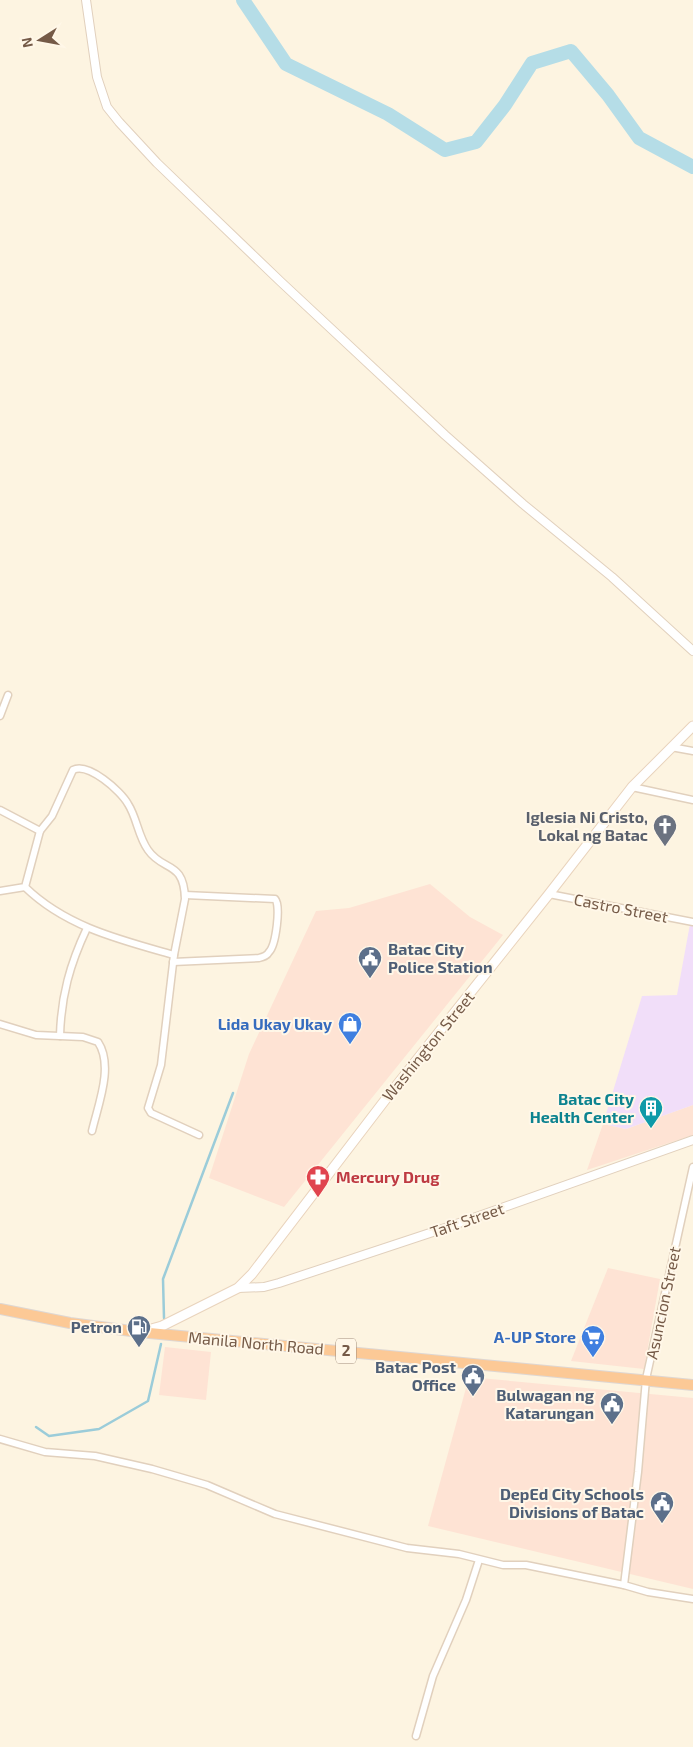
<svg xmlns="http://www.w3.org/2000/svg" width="693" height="1747" font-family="'Exo 2',sans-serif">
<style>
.commercial{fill:#fee3d4}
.education{fill:#f1def9}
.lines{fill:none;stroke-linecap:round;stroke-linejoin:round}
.stream{stroke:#9bccd9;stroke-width:2.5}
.river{stroke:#b5dde7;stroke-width:14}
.minor-casing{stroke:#e1d0bd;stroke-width:9}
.tertiary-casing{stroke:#e1d0bd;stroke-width:10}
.secondary-casing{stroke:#e9d3bc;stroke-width:11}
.trunk-casing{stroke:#ded7d3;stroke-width:12}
.minor{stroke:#fff;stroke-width:6}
.tertiary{stroke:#fff;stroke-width:8}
.secondary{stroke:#fff;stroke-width:9}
.trunk{stroke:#fcc996;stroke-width:10}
.labels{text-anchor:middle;stroke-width:4;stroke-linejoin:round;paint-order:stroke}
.shield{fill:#fff7e8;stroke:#9e8977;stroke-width:1}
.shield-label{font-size:15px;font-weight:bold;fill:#755a47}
.worship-label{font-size:16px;font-weight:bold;fill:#5b616d;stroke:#fff7e8;text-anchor:end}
.street-label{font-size:16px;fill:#755a47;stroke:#fff7e8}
.service-label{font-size:16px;font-weight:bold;fill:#4e5e75;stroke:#fff7e8;text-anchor:end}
.shop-label{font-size:16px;font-weight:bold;fill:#366cbe;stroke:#fff7e8;text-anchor:end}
.culture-label{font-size:16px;font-weight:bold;fill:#0d838f;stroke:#fff7e8;text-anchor:end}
.health-label{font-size:16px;font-weight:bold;fill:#be3a42;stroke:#fff7e8;text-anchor:start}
</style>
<rect width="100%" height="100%" fill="#fdf4e1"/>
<g class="commercial">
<path d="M430 884 470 917 503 935 284 1207 209 1178 249 1054 316 911 349 908Z"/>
<path d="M693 1105V1135L587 1170 603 1124 626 1129Z"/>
<path d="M608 1268 660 1279 644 1369 571 1361Z"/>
<path d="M165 1347 211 1352 206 1400 159 1395Z"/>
<path d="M469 1377 693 1398V1589L428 1526Z"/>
</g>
<path class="education" d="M690 924 693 925V1105L626 1129 603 1124 642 996 677 995Z"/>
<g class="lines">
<g class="stream">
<path d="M164 1318 163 1279 233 1093"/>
<path d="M36 1427 49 1436 99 1429 148 1401 161 1344"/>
</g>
<path class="river" d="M243 0 286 64 388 114 445 150 476 142 505 105 532 63 571 51 608 95 639 138 693 167"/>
<g class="minor-casing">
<g id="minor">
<path d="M0 716 8 695"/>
<path d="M671 747 693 751"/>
<path d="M632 787 693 800"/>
<path d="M0 810 40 831"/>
<path d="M25 887C66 927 121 940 174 955"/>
<path d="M0 891 25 887 40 831 52 816 73 770C88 762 121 791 128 804 137 818 138 836 148 850 163 872 184 860 185 899L174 955 161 1065 148 1108 151 1113 199 1135"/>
<path d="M549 894 693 922"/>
<path d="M173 962 259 958C263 957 267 956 269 952 276 945 281 905 275 899L185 895"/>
<path d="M0 1024 36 1035 83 1037 98 1042C114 1066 98 1105 92 1131"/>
<path d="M60 1036C61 996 70 964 87 928"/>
<path d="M693 1167 646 1379 638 1472 624 1585 648 1592 693 1599"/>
<path d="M0 1439 45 1452 95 1456 152 1469 207 1485 275 1514 407 1548 459 1554 503 1565H526L624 1585"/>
<path d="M416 1736 433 1676 466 1600 479 1560"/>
</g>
</g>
<g class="tertiary-casing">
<g id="tertiary">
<path d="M86 0 97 77 107 107 119 122 157 163 281 282 445 435 523 504 612 577 693 651"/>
<path d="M238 1288 264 1287 279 1283 448 1227 693 1140"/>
</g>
</g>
<g class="secondary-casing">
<path id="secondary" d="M144 1331 162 1326 238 1288 252 1274 392 1091 549 894 632 787 693 726"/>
</g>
<g class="trunk-casing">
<path id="trunk" d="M0 1309 70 1323 139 1332 693 1385"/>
</g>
<use href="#minor" class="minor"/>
<use href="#tertiary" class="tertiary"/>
<use href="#secondary" class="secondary"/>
<use href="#trunk" class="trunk"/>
</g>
<defs>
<g id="church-pin" transform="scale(1.25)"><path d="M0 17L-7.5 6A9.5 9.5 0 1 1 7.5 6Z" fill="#6b7280" stroke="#fff7e8"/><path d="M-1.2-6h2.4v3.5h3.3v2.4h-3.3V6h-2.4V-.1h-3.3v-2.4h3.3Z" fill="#fff"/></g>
<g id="civic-pin" transform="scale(1.25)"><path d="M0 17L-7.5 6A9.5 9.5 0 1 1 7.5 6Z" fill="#5c6f8a" stroke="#fff7e8"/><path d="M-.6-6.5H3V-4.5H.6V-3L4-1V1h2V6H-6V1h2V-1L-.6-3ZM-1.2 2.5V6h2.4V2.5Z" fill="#fff"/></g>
<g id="shop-pin" transform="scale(1.25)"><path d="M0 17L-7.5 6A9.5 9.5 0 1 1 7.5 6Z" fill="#3f7fe0" stroke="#fff7e8"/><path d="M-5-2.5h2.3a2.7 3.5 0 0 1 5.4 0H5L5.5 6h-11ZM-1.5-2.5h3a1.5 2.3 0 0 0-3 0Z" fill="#fff"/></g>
<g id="building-pin" transform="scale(1.25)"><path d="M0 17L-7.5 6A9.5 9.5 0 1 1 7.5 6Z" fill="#0f9aa8" stroke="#fff7e8"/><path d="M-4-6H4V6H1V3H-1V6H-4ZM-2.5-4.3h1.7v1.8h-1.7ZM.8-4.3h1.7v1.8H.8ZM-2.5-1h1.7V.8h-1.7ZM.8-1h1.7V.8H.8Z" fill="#fff"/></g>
<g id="pharmacy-pin" transform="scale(1.25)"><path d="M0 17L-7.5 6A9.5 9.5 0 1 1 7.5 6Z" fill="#e0444e" stroke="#fff7e8"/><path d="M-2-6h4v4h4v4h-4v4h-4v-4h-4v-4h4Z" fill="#fff"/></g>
<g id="fuel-pin" transform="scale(1.25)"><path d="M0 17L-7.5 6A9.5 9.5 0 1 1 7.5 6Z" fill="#5c6f8a" stroke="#fff7e8"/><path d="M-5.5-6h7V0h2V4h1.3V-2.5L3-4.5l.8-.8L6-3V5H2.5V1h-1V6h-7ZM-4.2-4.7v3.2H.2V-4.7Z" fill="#fff"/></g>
<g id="supermarket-pin" transform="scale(1.25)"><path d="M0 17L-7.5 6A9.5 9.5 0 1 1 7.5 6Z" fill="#3f7fe0" stroke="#fff7e8"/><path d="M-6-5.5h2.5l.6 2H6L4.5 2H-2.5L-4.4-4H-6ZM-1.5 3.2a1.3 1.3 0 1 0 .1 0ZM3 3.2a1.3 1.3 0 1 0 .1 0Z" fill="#fff"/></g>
</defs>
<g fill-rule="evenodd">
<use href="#church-pin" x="665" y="826"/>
<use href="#civic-pin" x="370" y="958"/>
<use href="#shop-pin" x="350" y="1024"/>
<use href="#building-pin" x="651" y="1108"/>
<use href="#pharmacy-pin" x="318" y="1177"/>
<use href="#fuel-pin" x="139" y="1327"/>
<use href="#supermarket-pin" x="593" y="1337"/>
<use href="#civic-pin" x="473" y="1376"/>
<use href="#civic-pin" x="612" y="1404"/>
<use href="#civic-pin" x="662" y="1503"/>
</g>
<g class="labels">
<rect class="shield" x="336" y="1338.5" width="20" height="25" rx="4"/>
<g class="shield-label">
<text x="346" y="1356">2</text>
</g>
<g class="worship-label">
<text x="648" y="823">Iglesia Ni Cristo,<tspan x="648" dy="18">Lokal ng Batac</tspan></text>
</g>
<g class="street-label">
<text transform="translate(621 908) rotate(11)" y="6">Castro Street</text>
<text transform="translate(428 1046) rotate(-51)" y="6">Washington Street</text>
<text transform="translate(467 1220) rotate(-19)" y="6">Taft Street</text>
<text transform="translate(663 1303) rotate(-78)" y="6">Asuncion Street</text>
<text transform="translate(256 1343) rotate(5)" y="6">Manila North Road</text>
</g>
<g class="service-label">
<text x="388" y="955" text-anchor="start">Batac City<tspan x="388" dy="18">Police Station</tspan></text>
<text x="122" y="1333">Petron</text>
<text x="456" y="1373">Batac Post<tspan x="456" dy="18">Office</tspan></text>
<text x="594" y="1401">Bulwagan ng<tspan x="594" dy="18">Katarungan</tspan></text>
<text x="644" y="1500">DepEd City Schools<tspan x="644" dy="18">Divisions of Batac</tspan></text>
</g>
<g class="shop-label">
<text x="332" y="1030">Lida Ukay Ukay</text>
<text x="576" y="1343">A-UP Store</text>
</g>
<g class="culture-label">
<text x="634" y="1105">Batac City<tspan x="634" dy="18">Health Center</tspan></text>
</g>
<g class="health-label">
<text x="336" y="1183">Mercury Drug</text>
</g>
</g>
<g transform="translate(40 40) rotate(259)" stroke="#fff7e8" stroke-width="4" paint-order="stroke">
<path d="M0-4L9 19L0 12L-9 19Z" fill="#755a47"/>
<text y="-8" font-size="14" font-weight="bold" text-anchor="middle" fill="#755a47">N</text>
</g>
</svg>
